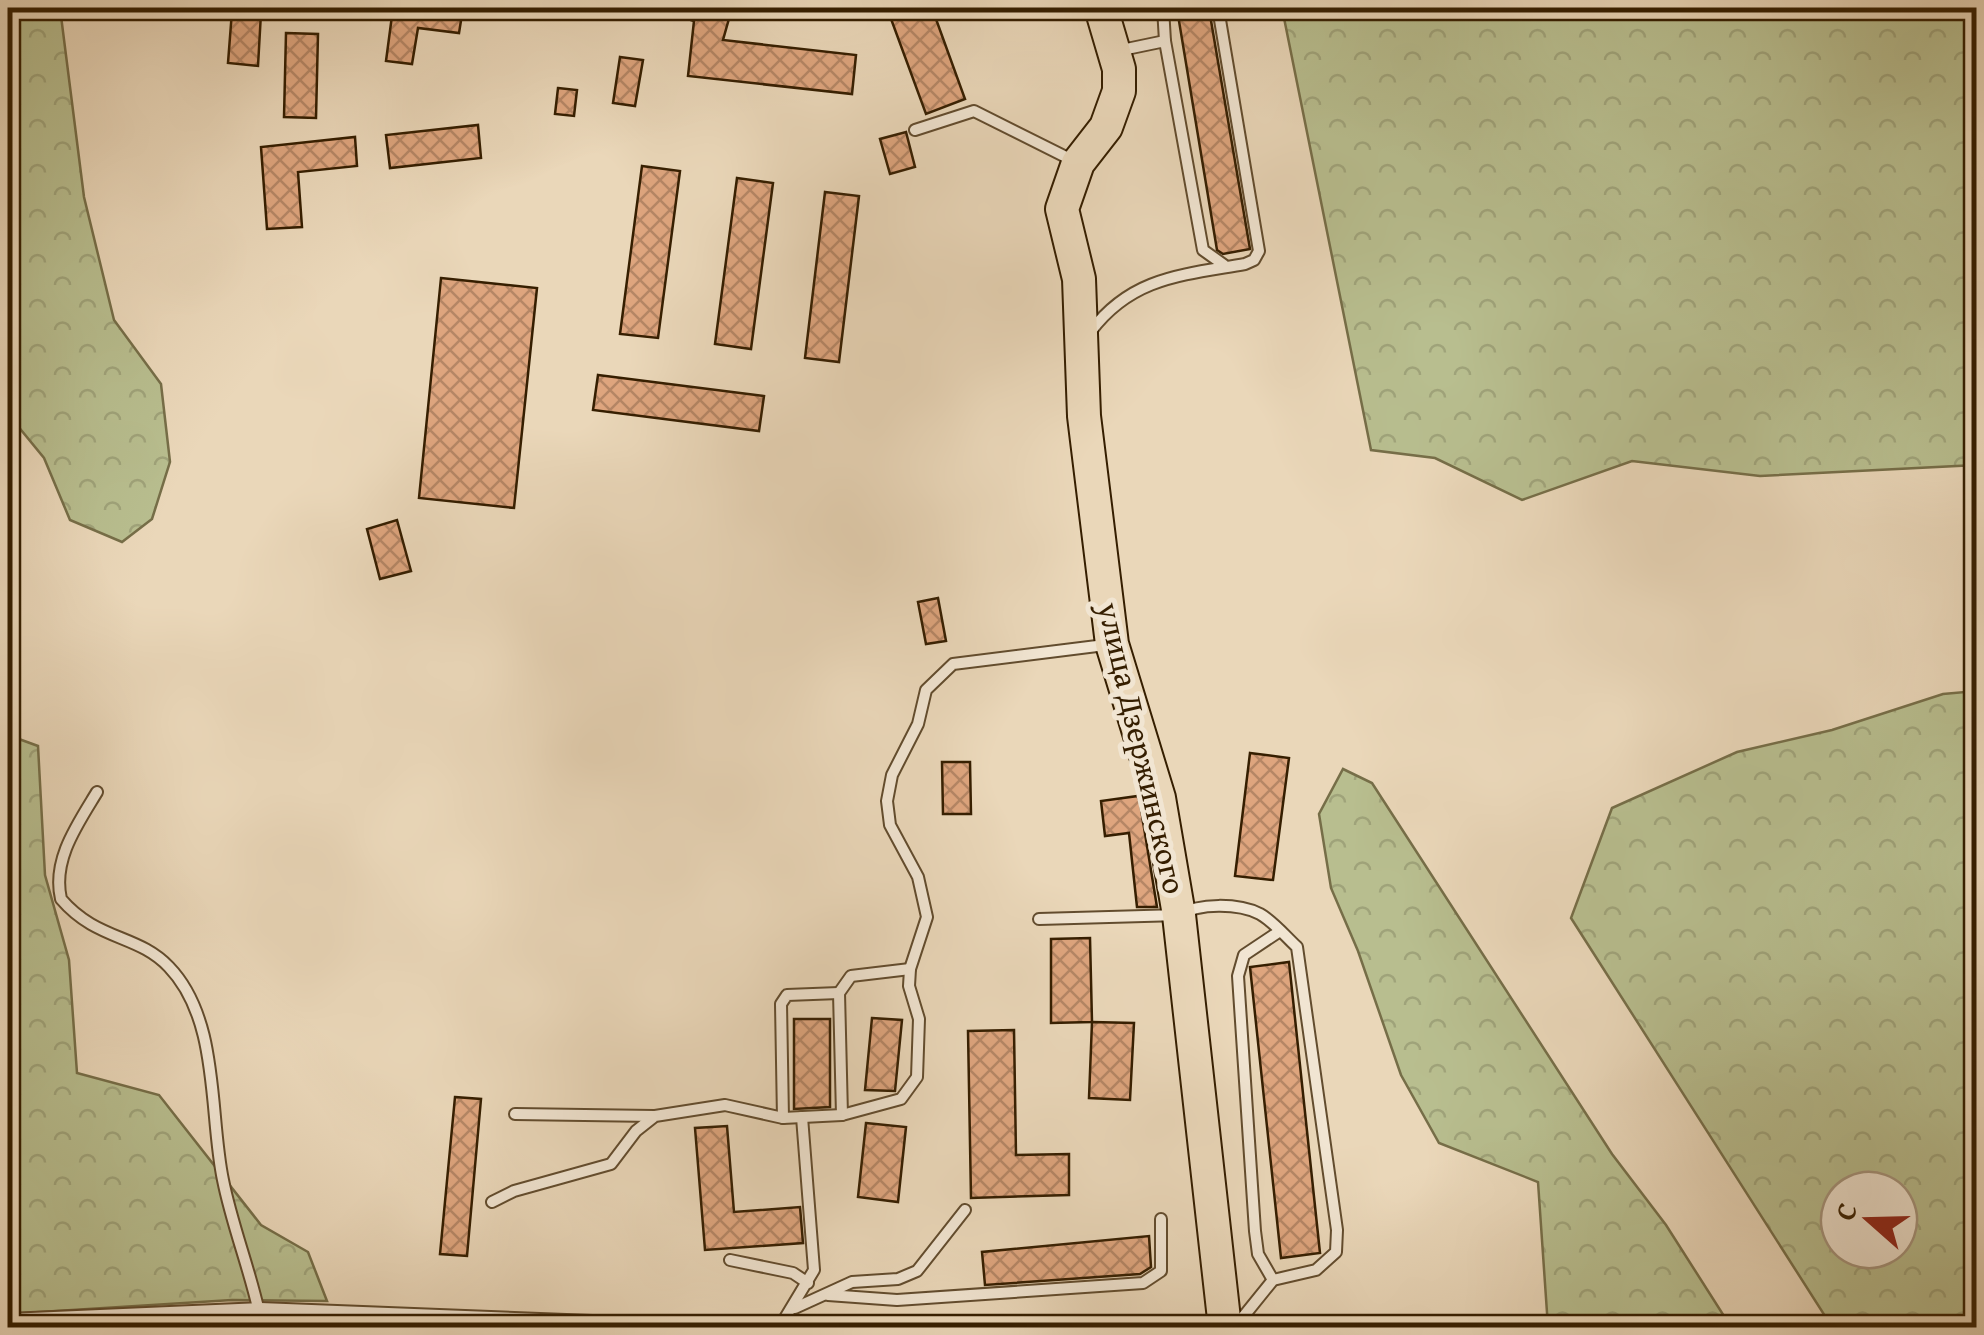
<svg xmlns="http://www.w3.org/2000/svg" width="1984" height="1335" font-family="'Gentium Book Plus',serif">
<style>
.forest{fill:url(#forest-crowns);stroke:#766e48;stroke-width:2.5;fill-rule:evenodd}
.building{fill:url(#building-cross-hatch);stroke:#351e00;stroke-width:2.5}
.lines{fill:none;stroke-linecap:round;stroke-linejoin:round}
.service-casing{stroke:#624c2e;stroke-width:14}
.minor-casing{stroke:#624c2e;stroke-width:24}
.primary-casing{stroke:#351e00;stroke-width:36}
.service{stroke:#f1e5d2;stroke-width:10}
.minor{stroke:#f1e5d2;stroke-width:20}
.primary{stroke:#ead7b9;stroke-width:32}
.labels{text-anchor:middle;stroke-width:10;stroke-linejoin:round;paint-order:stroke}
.street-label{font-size:32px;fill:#351e00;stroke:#f1e5d2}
</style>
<defs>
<pattern id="forest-crowns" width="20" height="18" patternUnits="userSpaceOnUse" patternTransform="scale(2.5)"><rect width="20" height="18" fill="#b8be8f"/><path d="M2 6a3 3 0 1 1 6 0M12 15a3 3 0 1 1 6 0" fill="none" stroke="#9fa37a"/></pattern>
<pattern id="building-cross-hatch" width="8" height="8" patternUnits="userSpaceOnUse" patternTransform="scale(2.5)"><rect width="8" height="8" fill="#dea57e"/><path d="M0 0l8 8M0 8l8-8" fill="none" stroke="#b58665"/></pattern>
</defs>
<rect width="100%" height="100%" fill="#ead7b9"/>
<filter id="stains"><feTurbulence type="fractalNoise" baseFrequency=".002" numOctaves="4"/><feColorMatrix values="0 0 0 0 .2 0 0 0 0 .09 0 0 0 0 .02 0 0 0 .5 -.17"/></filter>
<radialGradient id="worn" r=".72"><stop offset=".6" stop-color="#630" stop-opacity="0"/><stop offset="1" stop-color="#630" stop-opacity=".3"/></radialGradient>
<g class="forest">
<path d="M8 8H60L84 197 114 320 161 384 170 462 152 519 122 542 70 520 44 458 8 414Z"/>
<path d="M1282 8H1976V465L1760 476 1632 461 1522 500 1435 458 1371 450Z"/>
<path d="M1976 691V1327H1832L1571 918 1612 808 1737 752 1832 730 1943 694ZM1839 1190H1899V1250H1839Z"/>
<path d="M8 735 38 746 45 875 69 960 77 1073 159 1095 261 1225 308 1252 327 1301 232 1300 8 1314Z"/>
<path d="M1343 769 1372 783 1612 1154 1666 1225 1731 1327H1548L1538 1182 1439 1143 1401 1075 1358 951 1331 888 1319 814Z"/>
</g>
<g class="building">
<path d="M393 8H463L459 33 418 28 412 64 386 61Z"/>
<path d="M662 8H732L723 40 856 55 852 94 688 76 694 21 661 11Z"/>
<path d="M887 8H932L965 99 926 114Z"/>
<path d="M1209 9 1250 249 1223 254 1217 250 1178 15Z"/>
<path d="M232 11 261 13 258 66 228 63Z"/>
<path d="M286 33 318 34 316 118 284 117Z"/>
<path d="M620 57 643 60 635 106 613 103Z"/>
<path d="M558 88 577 90 574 116 555 114Z"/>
<path d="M478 125 481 158 390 168 386 135Z"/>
<path d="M906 132 915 167 890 174 880 139Z"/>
<path d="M355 137 357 166 298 172 302 227 267 229 261 147Z"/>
<path d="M642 166 680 171 658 338 620 334Z"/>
<path d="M737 178 773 183 751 349 715 344Z"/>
<path d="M825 192 859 196 839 362 805 358Z"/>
<path d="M441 278 537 288 514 508 419 498Z"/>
<path d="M598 375 764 396 759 431 593 410Z"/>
<path d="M397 520 411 571 380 579 367 529Z"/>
<path d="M938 598 946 641 926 644 918 602Z"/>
<path d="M1250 753 1289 758 1273 880 1235 876Z"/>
<path d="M942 762H970L971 814H943Z"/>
<path d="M1138 796 1140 803 1157 907H1137L1129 833 1105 836 1101 801Z"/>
<path d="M1090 938 1092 1022 1051 1023V939Z"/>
<path d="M1289 962 1320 1253 1281 1258 1250 967Z"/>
<path d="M872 1018 902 1020 895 1091 865 1090Z"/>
<path d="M794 1019H830V1107L794 1109Z"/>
<path d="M1092 1022 1134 1023 1130 1100 1089 1098Z"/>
<path d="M1014 1030 1016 1155 1069 1154V1195L971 1198 968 1031Z"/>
<path d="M455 1097 481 1099 467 1256 440 1254Z"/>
<path d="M866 1123 906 1127 898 1202 858 1197Z"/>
<path d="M727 1126 734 1212 800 1207 803 1243 705 1250 695 1128Z"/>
<path d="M1149 1236 1151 1267 1140 1274 985 1285 982 1252Z"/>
</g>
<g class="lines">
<g class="service-casing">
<g id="service">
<path d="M1163 8 1165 41"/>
<path d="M1117 51 1165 41 1203 250 1224 265"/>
<path d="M915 130 974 111 1074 161"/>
<path d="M1091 331C1132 277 1182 275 1245 264L1254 260 1259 251 1218 8"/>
<path d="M97 792C77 825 52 860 61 899 97 941 138 934 169 967 220 1020 209 1114 223 1180 232 1225 249 1267 259 1312"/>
<path d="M1039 919 1179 915C1199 903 1238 903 1260 914 1273 921 1286 937 1297 947L1337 1230 1336 1252 1316 1270 1273 1280 1235 1327"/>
<path d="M515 1114 654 1116"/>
<path d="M842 1115 839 993 851 976 910 969"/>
<path d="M783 1118 781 1004 787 995 839 993"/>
<path d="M492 1202 514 1191 611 1164 636 1131 655 1116 725 1105 783 1118 842 1115 901 1099 917 1077 919 1019 909 986 910 969 927 917 918 877 890 825 887 801 892 775 918 724 926 690 953 664 1105 645"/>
<path d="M730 1260 793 1273 808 1283"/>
<path d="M1273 1280 1258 1254 1255 1231 1238 976 1244 955 1280 931"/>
<path d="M828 1295 897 1300 1143 1283 1161 1271V1219"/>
<path d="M795 1308 852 1282 898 1279 917 1271 965 1210"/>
<path d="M779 1328 814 1270 802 1117"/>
</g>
</g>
<g class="minor-casing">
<path id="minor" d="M8 1324 260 1313 644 1328"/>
</g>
<g class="primary-casing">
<path id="primary" d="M1101 8 1119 69V91L1106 127 1078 163 1062 209 1079 279 1084 416 1112 644 1159 798 1179 915 1225 1328"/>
</g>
<use href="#service" class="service"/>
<use href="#minor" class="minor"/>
<use href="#primary" class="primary"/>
</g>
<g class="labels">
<g class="street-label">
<text transform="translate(1142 748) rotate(77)" y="11">улица Дзержинского</text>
</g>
</g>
<rect width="1984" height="1335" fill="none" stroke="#ead7b9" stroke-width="40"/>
<rect x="10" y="10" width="1964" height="1315" fill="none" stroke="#351e00" stroke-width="5"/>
<rect x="20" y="20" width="1944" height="1295" fill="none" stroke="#351e00" stroke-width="2.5"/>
<g transform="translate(1869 1220) rotate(290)"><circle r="48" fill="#f1e5d2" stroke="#a6957e" stroke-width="2.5"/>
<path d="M0-8L18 38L0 25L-18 38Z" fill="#8f2418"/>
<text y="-15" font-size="28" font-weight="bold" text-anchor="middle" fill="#351e00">С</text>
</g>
<rect width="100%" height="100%" filter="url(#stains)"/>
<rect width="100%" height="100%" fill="url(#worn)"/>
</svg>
